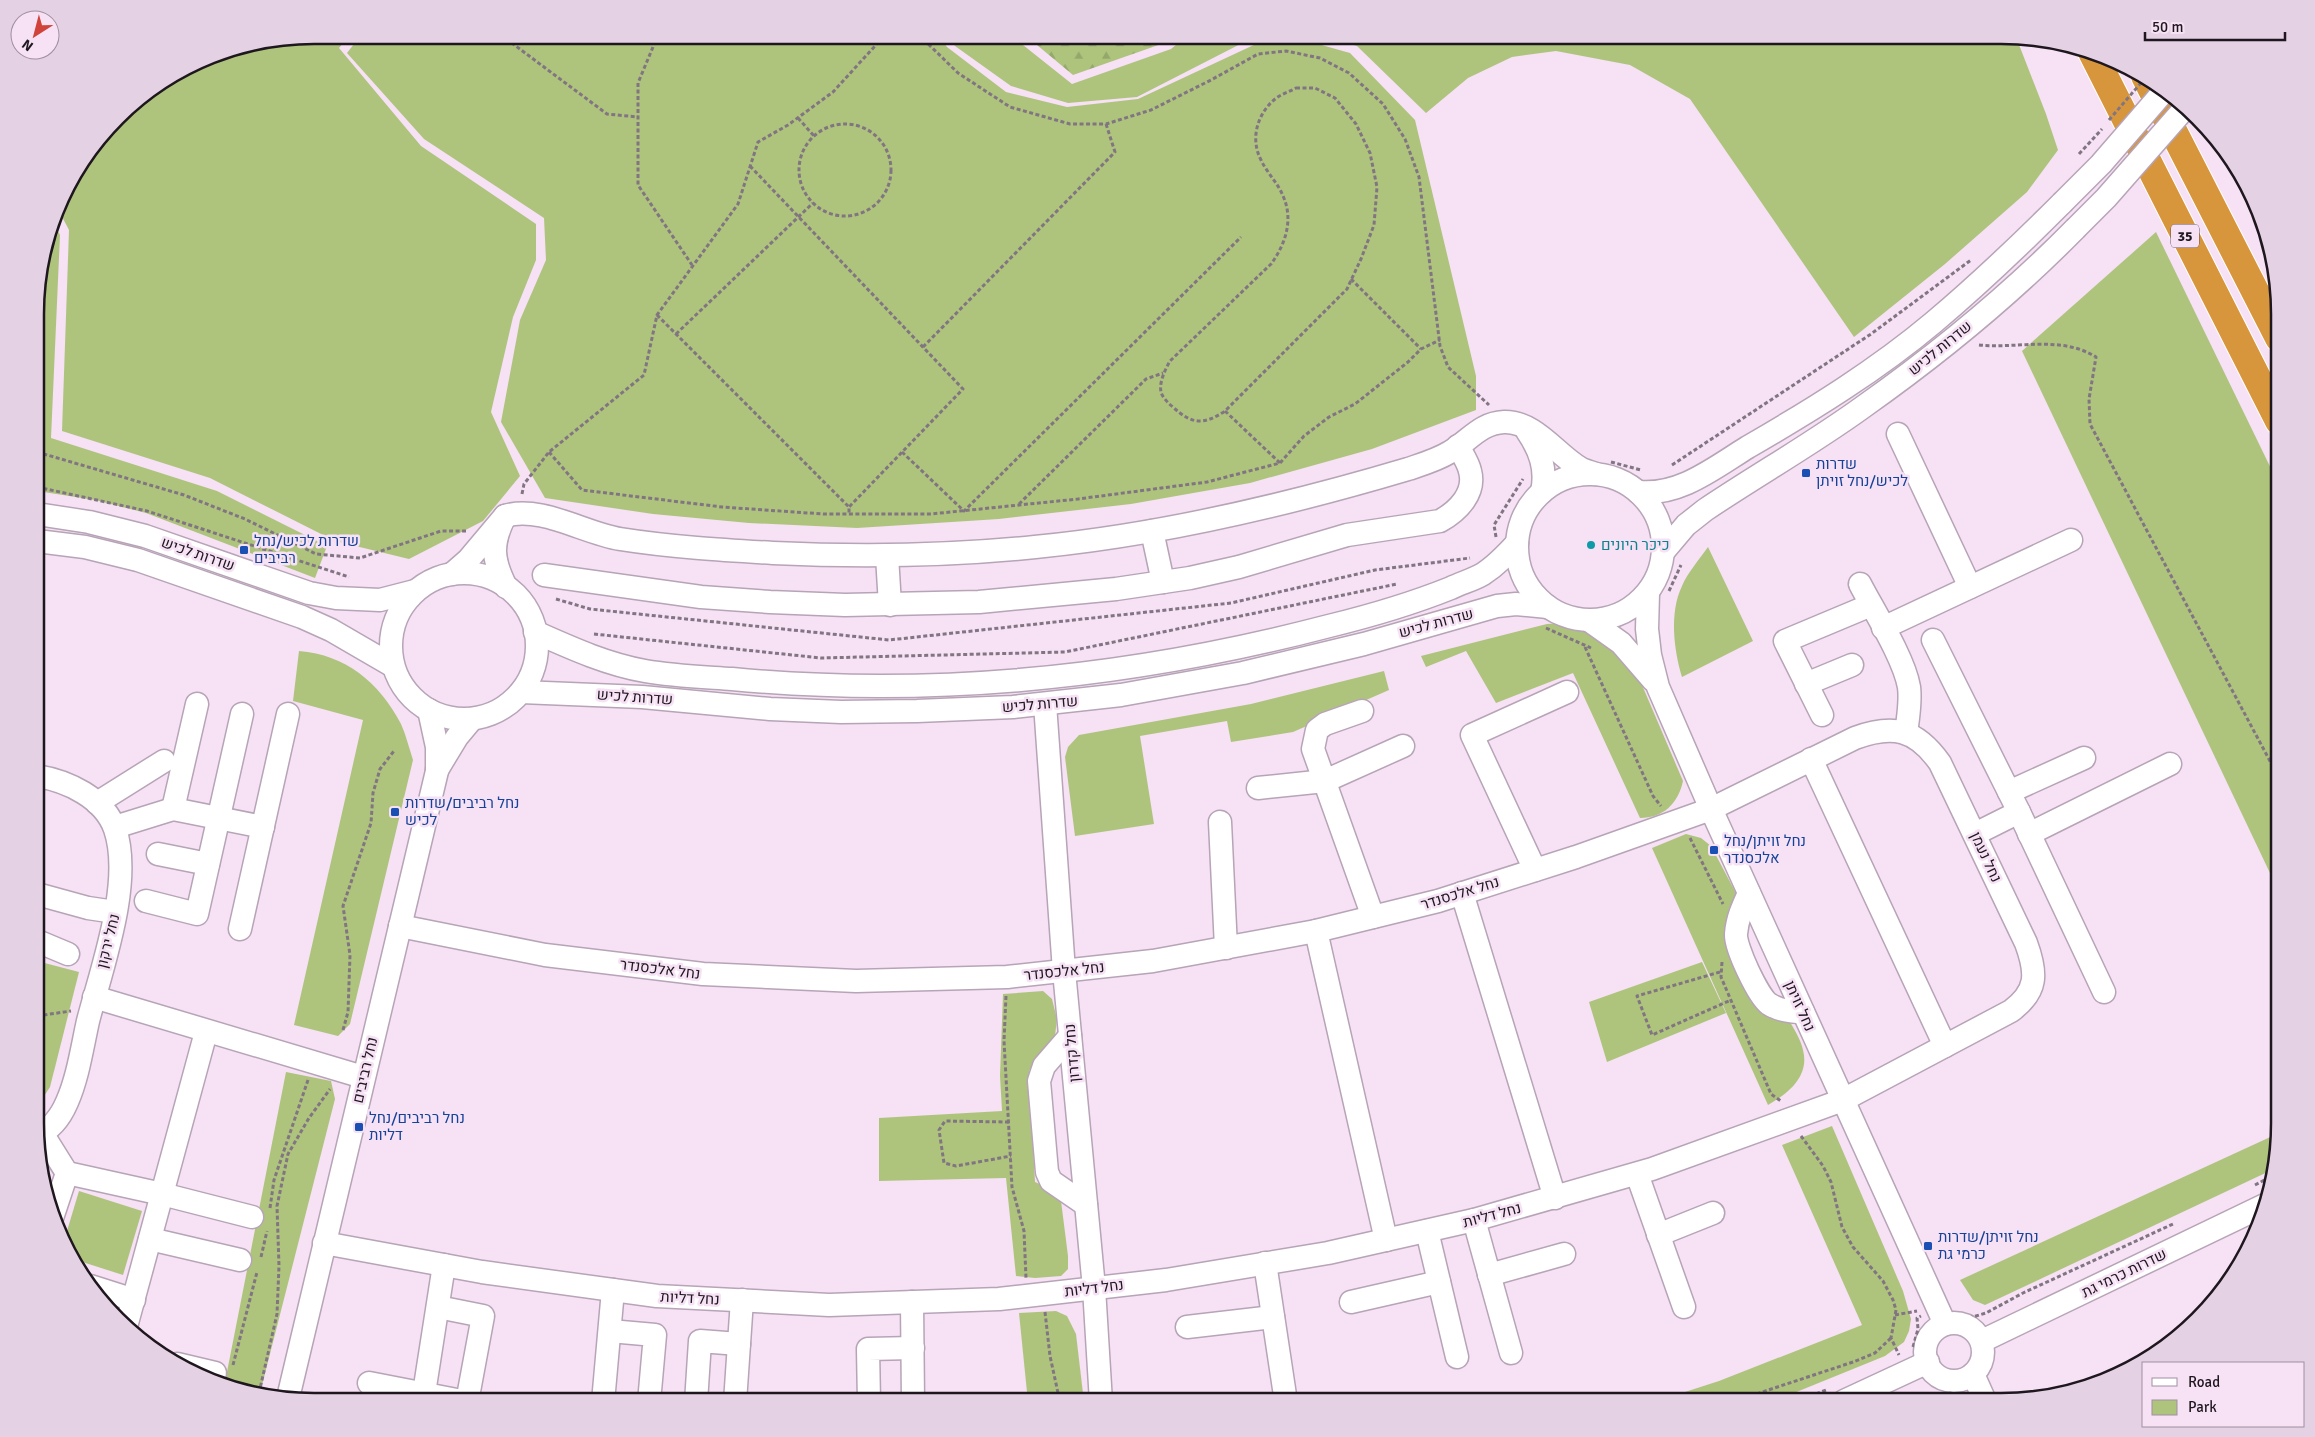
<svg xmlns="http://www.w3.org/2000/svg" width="2315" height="1437" font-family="Signika,Heebo,sans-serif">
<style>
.green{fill:#aec47d}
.forest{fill:url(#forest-firs)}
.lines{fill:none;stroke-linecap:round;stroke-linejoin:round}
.stream{stroke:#6fd0ef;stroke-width:5.5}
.minor-casing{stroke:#b7a4b7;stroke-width:25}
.highway-casing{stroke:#fff;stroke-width:30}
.path{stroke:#827582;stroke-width:3;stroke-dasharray:4 2.5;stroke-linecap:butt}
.minor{stroke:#fff;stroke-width:22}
.highway{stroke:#d8963c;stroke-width:28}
.minor-bridge-casing{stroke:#b7a4b7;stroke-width:25;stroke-linecap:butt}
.path-bridge{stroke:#827582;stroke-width:3;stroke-dasharray:4 2.5;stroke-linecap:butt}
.minor-bridge{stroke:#fff;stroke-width:22}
.transit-dot{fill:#1a4fb4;stroke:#f6e1f5;stroke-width:2}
.culture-dot{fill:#0f9aa8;stroke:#f6e1f5;stroke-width:2}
.labels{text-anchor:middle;stroke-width:5;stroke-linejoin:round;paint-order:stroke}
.shield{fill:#f6e1f5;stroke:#5f545e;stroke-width:1}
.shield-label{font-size:14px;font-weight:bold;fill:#1e171e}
.street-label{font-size:15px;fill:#1e171e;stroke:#f6e1f5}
.transit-label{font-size:15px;fill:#164399;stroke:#f6e1f5;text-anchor:start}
.culture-label{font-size:15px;fill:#0d838f;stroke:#f6e1f5;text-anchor:start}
.rim{fill:none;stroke:#1e171e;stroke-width:2.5}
</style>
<defs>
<pattern id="forest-firs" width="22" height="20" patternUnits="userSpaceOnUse" patternTransform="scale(1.25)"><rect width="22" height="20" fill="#aec47d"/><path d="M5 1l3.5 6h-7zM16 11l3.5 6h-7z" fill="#95a86c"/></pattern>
</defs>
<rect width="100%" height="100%" fill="#f6e1f5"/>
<g class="green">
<path d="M314 35H350L339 48 421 146 536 224V260L513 317 491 412 520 476 483 521 409 559 335 541 210 478 62 431 69 230 58 209 64 190 130 104 207 56Z"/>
<path d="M361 35H938L947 47 1006 92 1067 107 1138 99 1275 35H1286L1350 53 1415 120 1476 376V410L1372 449 1250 483 1131 504 999 519 857 528 749 523 653 514 545 498 501 422 520 320 546 260 544 218 424 139 347 53Z"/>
<path d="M947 35H1014L1023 45 1072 84 1171 49 1188 35H1258L1137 97 1068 103 1011 86 955 46Z"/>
<path d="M1315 35H2002L2016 37 2046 114 2058 150 2027 192 1945 264 1854 337 1690 99 1630 65 1556 51 1512 57 1468 78 1426 113 1357 46Z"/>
<path d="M54 223 60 235 51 438 217 491 327 546 315 578 146 513 95 500 37 491V278Z"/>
<path d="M2156 232 2279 485V892L2022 351Z"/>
<path d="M1708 547 1753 641 1682 677C1674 650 1669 613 1682 586 1688 572 1699 560 1708 547Z"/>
<path d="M1565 623 1596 635 1623 656 1639 678 1683 781C1678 804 1663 818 1640 818L1573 673 1496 703 1466 651 1426 667 1421 656 1547 624Z"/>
<path d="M299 651C346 655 379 682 401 724 406 735 409 748 413 760L350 1024 338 1036 294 1025 363 720 293 701Z"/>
<path d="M1384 671 1389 690 1293 732 1231 742 1227 721 1140 736 1154 824 1075 836 1065 757 1068 747 1079 735 1251 704Z"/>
<path d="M1686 834 1701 838 1711 846 1736 893 1728 946 1751 1002 1786 1015C1792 1026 1801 1039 1803 1050 1810 1077 1787 1094 1768 1105L1652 848Z"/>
<path d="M37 961 79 972 50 1087 37 1107Z"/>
<path d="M1702 962 1726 1013 1607 1062 1589 1002Z"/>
<path d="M1043 991 1052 999 1057 1019 1055 1036 1029 1071 1035 1182 1060 1193 1068 1256V1269L1061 1276 1035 1278 1016 1276 1006 1178 879 1181V1118L1002 1111 1000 1076 1003 994Z"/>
<path d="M286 1072 331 1081 335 1099 260 1393 224 1387 214 1382 226 1377Z"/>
<path d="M1832 1126 1903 1291 1911 1319 1909 1331 1904 1342 1885 1356 1772 1402H1654L1719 1381 1862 1325 1782 1145Z"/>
<path d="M2279 1133 2274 1169 1985 1305 1973 1300 1960 1280Z"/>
<path d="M79 1191 142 1211 123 1275 73 1259 64 1241Z"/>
<path d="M1056 1311 1067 1316 1076 1334 1084 1402H1028L1019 1313Z"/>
</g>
<path class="forest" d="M1025 35H1175L1167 42 1073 75Z"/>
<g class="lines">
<path class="stream" d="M1049 35 1109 39 1119 35"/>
<g class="minor-casing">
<g id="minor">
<path d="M1527 431C1540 450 1547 469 1542 492"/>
<path d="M1898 434 1970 587"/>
<circle cx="1590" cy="547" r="73"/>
<path d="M1638 492C1680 496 1714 468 1748 447 1812 410 1877 370 1934 322 1978 285 2021 244 2062 203"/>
<path d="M37 514 89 522 145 536 309 593 336 598 380 600 415 591"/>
<path d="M505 516C540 505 584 533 620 539 671 547 722 550 773 553 861 557 948 556 1035 547 1161 535 1287 505 1408 469 1423 464 1437 460 1450 452 1469 441 1480 423 1504 422 1535 421 1556 454 1580 468 1585 471 1591 472 1596 474"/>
<path d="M1152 531 1163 582"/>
<path d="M37 541 85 547 138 560 302 617 331 630 393 666"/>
<path d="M1664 551 1686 525 1705 510C1757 475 1812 444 1863 407 1938 354 2010 295 2075 229"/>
<path d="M887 556 890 605"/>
<circle cx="464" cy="646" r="73"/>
<path d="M452 574 468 560 505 516C491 544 492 559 506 587"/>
<path d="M544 575 701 597 770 602 845 605 979 602 1116 589 1190 578 1239 567 1347 535 1440 521C1458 511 1476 493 1470 471 1468 462 1462 454 1458 446"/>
<path d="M1860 584C1874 611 1904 658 1909 687 1911 702 1908 718 1906 733"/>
<path d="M1648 593 1647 629 1650 655 1658 687 1711 809 1945 1324"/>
<path d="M1590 621 1621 643 1653 680"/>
<path d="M1883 628 2071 540"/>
<path d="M535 632C571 648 606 664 645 671 673 676 703 677 732 679 932 698 1134 677 1329 626 1370 616 1411 604 1451 588 1461 583 1473 580 1483 574 1497 565 1507 554 1517 543"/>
<path d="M1933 640 2019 812 2104 992"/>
<path d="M1806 684 1852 665"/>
<path d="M521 692 642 697 770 709 841 712 917 711 1013 707 1121 695 1243 673 1364 644 1497 606 1516 604 1548 607"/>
<path d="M1045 704 1064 971 1094 1288 1101 1402"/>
<path d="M1362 711 1325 724 1317 730 1313 749 1373 917"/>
<path d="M1822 715 1785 641 1871 605"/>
<path d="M1811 759 1945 1046"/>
<path d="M437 770 457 737 472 719"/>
<path d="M37 776C68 781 104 798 115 829 133 882 102 967 88 1021 82 1048 78 1077 67 1102 61 1116 52 1129 37 1135"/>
<path d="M1258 788 1325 781 1403 746"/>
<path d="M2009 792 2084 758"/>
<path d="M97 803 164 761"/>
<path d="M173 809 197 704"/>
<path d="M1220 822 1226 948"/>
<path d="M115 827 173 809 263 827"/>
<path d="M1975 834 2019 812"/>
<path d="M2029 834 2170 764"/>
<path d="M158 854 208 864"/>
<path d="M1535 870 1472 735 1567 692"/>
<path d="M1462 893 1555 1198"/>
<path d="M1749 893C1743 906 1737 919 1736 934 1735 947 1758 996 1769 1004 1778 1010 1792 1012 1803 1012"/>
<path d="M37 894 88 908 115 912"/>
<path d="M146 901 197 914 242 714"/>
<path d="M240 929 288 714"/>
<path d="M1316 931 1386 1240"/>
<path d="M37 941 68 954"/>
<path d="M94 997 363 1077"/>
<path d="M1070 1036 1044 1066 1039 1081 1047 1172 1051 1181 1086 1205"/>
<path d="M42 1133 67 1173 162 1194 252 1217"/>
<path d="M1637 1174 1684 1307"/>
<path d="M52 1218 67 1173"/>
<path d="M1474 1220 1511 1353"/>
<path d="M1427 1231 1457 1357"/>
<path d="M1658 1235 1713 1213"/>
<path d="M150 1239 240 1260"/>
<path d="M324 1243 482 1272 657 1296 829 1305 999 1299 1166 1280 1328 1253 1474 1220 1652 1169 1843 1100 2011 1011C2038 991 2037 973 2026 943L1940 763C1916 729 1893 724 1855 738L1711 809 1576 857 1438 901 1316 931 1153 961 1007 977 856 981 703 974 545 955 400 926"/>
<path d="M1265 1263 1286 1402"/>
<path d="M1489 1275 1564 1254"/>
<path d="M90 1286 134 1300"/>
<path d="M912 1302 913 1402"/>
<path d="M1351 1302 1439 1282"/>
<path d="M127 1323 206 1032"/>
<circle cx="1954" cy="1352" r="29"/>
<path d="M1187 1327 1273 1317"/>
<path d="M610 1331 655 1335 649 1402"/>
<path d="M1982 1341 2267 1204"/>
<path d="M177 1364 215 1373"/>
<path d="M1973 1374 1985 1401"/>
<path d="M369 1383 467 1402 483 1316 438 1307"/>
<path d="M424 1393 444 1265"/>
<path d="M288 1398 437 771V747L429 710"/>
<path d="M1844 1401 1928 1362"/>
<path d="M603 1402 613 1290"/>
<path d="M696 1402 700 1341 739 1344"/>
<path d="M735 1402 742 1300"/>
<path d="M869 1402 868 1349 913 1348"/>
</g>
</g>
<g class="highway-casing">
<g id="highway">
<path d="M2091 50 2279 421"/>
<path d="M2145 76 2279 338"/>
</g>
</g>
<g class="path">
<path d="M501 35 607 114 638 117"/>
<path d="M658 35 638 83V185L692 265"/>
<path d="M919 35 958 73 1010 107 1070 124H1106L1151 110 1211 80 1258 54 1286 51 1320 58 1349 73 1383 104 1405 139 1419 177 1440 346 1448 367 1489 405"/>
<path d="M1296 88H1315L1335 98 1356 124 1370 153 1377 187 1374 225 1361 259 1347 289 1225 411C1204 425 1192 425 1173 407 1169 404 1162 397 1161 392 1159 382 1165 370 1170 361L1271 264C1285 245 1294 220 1283 196 1278 183 1267 173 1261 160 1250 139 1257 114 1275 99 1281 94 1289 92 1296 88Z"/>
<path d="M798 118 814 136"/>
<circle cx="845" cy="170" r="46"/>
<path d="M750 166 963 389 849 507"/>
<path d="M37 278 41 277 37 383"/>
<path d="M1351 279 1421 349"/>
<path d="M657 315 849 507V514"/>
<path d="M676 334 813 203"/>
<path d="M1979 345C2017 349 2061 335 2096 357L2089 399 2090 424 2279 778"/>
<path d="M923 347 1115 152 1106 124"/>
<path d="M1225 411 1280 463"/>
<path d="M37 452 184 495 245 519 316 554 360 558 441 531H466"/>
<path d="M549 452 582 490 722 507 823 514H931L1078 499 1207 482 1280 463 1304 436 1329 417 1355 404 1408 362 1421 349 1440 340"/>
<path d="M902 452 964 511 1241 237"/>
<path d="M1611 462 1641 470"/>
<path d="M1672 465 1871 334 1971 260"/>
<path d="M37 487 147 511 349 577"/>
<path d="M522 494 524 484 549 452 644 375 657 315 738 204 758 142 788 125 833 92 885 35"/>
<path d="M1019 504 1146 379 1163 373"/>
<path d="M1496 537 1494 525 1523 479"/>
<path d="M1669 591 1681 565"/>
<path d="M556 599 590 609 889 640 1231 603 1375 570 1470 558"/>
<path d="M1546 628 1591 648"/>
<path d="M594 634 821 658 1065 652 1397 584"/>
<path d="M1585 647 1653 796 1661 806"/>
<path d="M1690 838 1723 904"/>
<path d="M1722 962 1721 977 1771 1094 1781 1101"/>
<path d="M1720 972 1637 996 1652 1035 1731 1000"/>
<path d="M1006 996 1004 1041 1012 1187 1024 1231 1026 1278"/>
<path d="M37 1016 71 1011"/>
<path d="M343 1030 348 1012 350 955 343 906 371 823 373 793 380 769 394 751"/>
<path d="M1009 1122 945 1121 939 1130 944 1163 956 1166 1011 1156"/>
<path d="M1801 1136 1823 1166 1831 1182 1842 1227 1853 1247 1883 1281 1893 1300 1896 1310 1891 1338 1899 1355"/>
<path d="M2255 1185 2272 1176"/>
<path d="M270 1208 274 1180 308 1080"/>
<path d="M261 1257 267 1231"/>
<path d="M1045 1312 1050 1356 1060 1402"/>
<path d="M1895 1315 1917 1311"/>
<path d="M1963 1315 1969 1318 1986 1313 2023 1293 2173 1224"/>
<path d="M1913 1347 1918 1329 1917 1318 1921 1316"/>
<path d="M233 1365 257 1272"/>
<path d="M259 1393 277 1314 279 1266 277 1206 288 1154 309 1118 330 1089"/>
<path d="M1798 1401 1826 1390"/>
<path d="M1950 1401 1951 1380"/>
<path d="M1732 1402 1853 1362 1875 1353 1891 1338"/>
</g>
<use href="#minor" class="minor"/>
<use href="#highway" class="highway"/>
<g class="minor-bridge-casing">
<g id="minor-bridge">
<path d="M2062 203 2101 164 2165 90"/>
<path d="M2075 229 2106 198 2185 108"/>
</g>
</g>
<g class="path-bridge">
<path d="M2109 120 2146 77"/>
<path d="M2079 154 2102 129"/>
</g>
<use href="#minor-bridge" class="minor-bridge"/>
</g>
<g class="transit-dot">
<rect x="1801" y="468" width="10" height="10" rx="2.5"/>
<rect x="239" y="545" width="10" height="10" rx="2.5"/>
<rect x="390" y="807" width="10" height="10" rx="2.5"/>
<rect x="1709" y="845" width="10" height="10" rx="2.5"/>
<rect x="354" y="1122" width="10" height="10" rx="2.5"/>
<rect x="1923" y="1241" width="10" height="10" rx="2.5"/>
</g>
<circle class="culture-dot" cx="1591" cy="545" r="5"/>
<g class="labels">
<rect class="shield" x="2171" y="224.5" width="28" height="23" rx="4"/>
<g class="shield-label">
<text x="2185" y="241">35</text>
</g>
<g class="street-label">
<text transform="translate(1940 348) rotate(-39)" y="5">שדרות לכיש</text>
<text transform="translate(198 554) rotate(19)" y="5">שדרות לכיש</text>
<text transform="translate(1436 623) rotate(-15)" y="5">שדרות לכיש</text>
<text transform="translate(635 697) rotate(4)" y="5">שדרות לכיש</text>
<text transform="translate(1040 704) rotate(-5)" y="5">שדרות לכיש</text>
<text transform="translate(1986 857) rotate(65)" y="5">נחל נעמן</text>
<text transform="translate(1460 893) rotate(-17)" y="5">נחל אלכסנדר</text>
<text transform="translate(108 941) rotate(-76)" y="5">נחל ירקון</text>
<text transform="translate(660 969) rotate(7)" y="5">נחל אלכסנדר</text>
<text transform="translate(1064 971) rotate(-6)" y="5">נחל אלכסנדר</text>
<text transform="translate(1800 1006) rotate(66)" y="5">נחל זויתן</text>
<text transform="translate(1072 1053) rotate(-95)" y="5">נחל קדרון</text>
<text transform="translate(365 1070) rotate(-77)" y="5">נחל רביבים</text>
<text transform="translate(1492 1215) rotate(-15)" y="5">נחל דליות</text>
<text transform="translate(2124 1273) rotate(-26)" y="5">שדרות כרמי גת</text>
<text transform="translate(1094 1288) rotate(-7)" y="5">נחל דליות</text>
<text transform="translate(690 1298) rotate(3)" y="5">נחל דליות</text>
</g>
<g class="transit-label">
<text x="1816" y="469">שדרות<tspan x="1816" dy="17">לכיש/נחל זויתן</tspan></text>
<text x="254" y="546">שדרות לכיש/נחל<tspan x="254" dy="17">רביבים</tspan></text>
<text x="405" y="808">נחל רביבים/שדרות<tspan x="405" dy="17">לכיש</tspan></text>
<text x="1724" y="846">נחל זויתן/נחל<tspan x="1724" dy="17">אלכסנדר</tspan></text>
<text x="369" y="1123">נחל רביבים/נחל<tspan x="369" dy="17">דליות</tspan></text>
<text x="1938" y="1242">נחל זויתן/שדרות<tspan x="1938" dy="17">כרמי גת</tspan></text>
</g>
<g class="culture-label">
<text x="1601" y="550">כיכר היונים</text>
</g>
</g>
<path d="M0 0H2315V1437H0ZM314 44H2001A270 270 0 0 1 2271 314V1123A270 270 0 0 1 2001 1393H314A270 270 0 0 1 44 1123V314A270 270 0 0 1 314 44Z" fill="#e5d1e4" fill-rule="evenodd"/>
<path class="rim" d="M314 44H2001A270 270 0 0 1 2271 314V1123A270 270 0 0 1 2001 1393H314A270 270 0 0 1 44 1123V314A270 270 0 0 1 314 44Z"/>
<rect x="2142" y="1362" width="162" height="65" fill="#f6e1f5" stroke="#a0909f"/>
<rect x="2152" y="1378" width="25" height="8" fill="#ffffff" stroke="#a0909f"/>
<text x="2188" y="1387" font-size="15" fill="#1e171e">Road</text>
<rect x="2152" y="1400" width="25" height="15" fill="#aec47d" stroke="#a0909f"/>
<text x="2188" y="1412" font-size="15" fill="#1e171e">Park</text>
<g transform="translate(35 35) rotate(216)"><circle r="24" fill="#f6e1f5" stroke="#a0909f"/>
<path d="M0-4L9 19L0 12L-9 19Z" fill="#d1423b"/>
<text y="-8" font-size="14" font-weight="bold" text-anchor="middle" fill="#1e171e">N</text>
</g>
<path d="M2145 32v8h140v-8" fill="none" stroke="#1e171e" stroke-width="2.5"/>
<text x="2152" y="32" font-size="15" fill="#1e171e" stroke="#f6e1f5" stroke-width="4" paint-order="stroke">50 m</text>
</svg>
